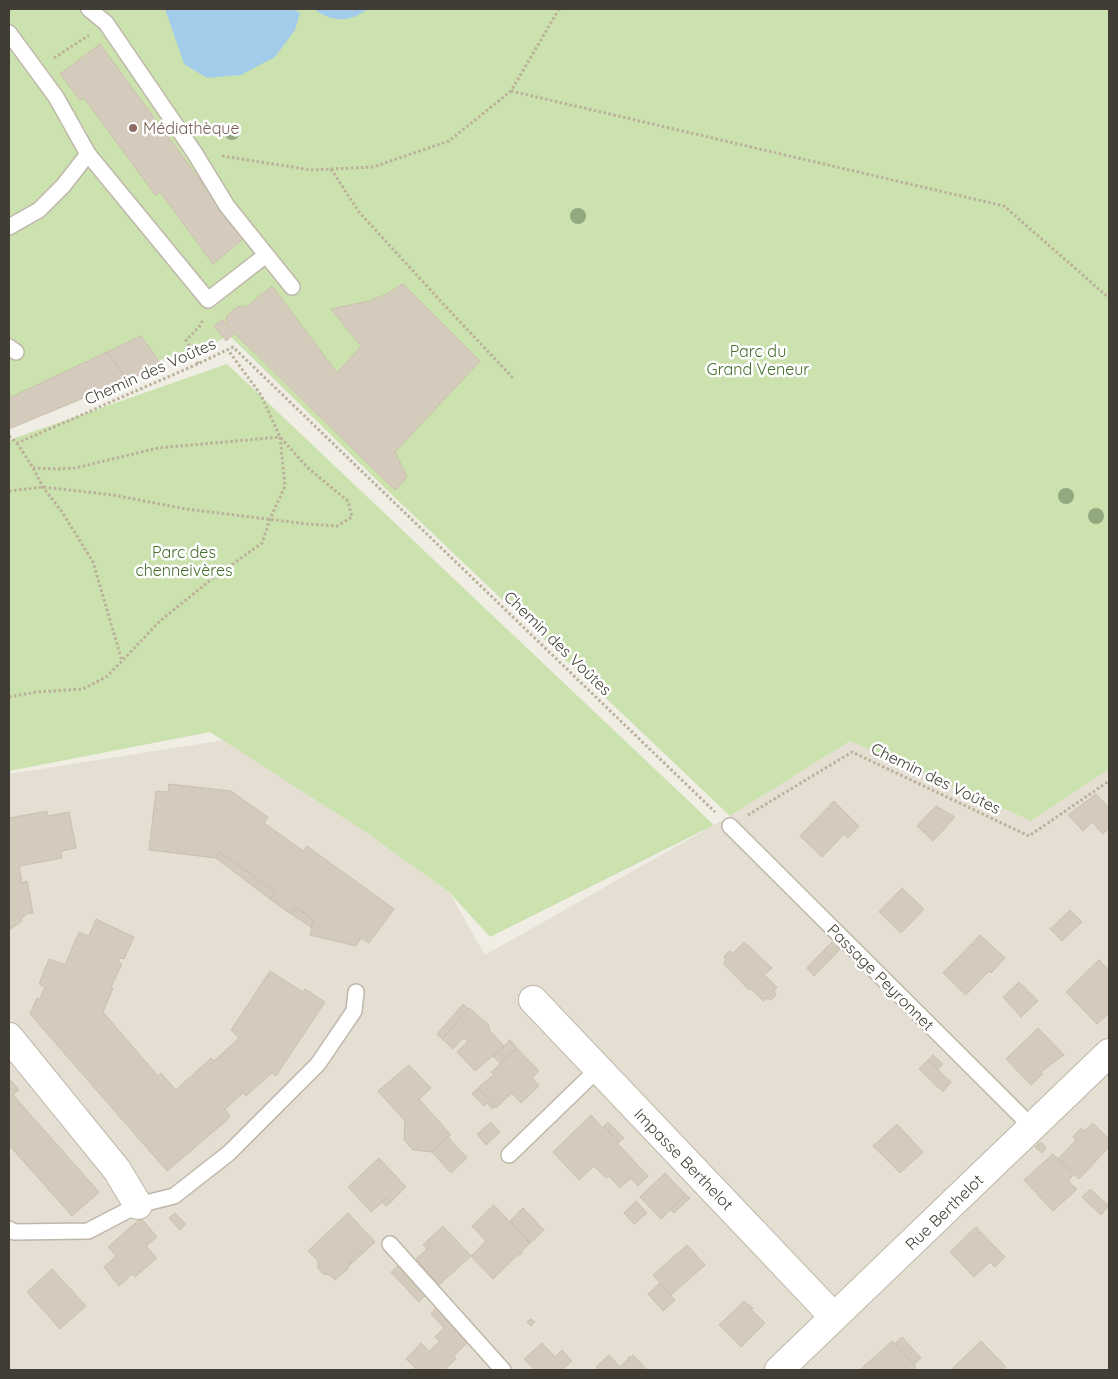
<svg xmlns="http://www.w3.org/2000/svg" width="1118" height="1379" font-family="Quicksand,sans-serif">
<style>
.residential{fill:#e4dfd2}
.green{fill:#cbe2af}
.water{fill:#a3ccea}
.building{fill:#d4cbbd;stroke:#cbc0ae}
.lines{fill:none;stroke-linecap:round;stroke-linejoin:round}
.service-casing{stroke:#beb7aa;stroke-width:18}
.minor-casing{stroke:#beb7aa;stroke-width:30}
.path{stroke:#bcb09a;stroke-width:3;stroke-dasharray:2.5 2.5;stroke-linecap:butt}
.service{stroke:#fff;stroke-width:15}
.minor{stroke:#fff;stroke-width:28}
.tree{fill:#92a87f}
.education-dot{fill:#8d6e63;stroke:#fff;stroke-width:2}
.labels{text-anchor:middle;stroke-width:5;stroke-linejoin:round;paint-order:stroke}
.education-label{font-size:16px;fill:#785e54;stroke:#fff;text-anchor:start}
.park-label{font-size:16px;fill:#456f2d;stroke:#fff}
.street-label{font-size:16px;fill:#423d34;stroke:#fff}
</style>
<rect width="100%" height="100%" fill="#f0ede4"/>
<path class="residential" d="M237 738 449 892 485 955 730 816 850 741 1031 821 1109 769V1370H9V774Z"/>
<g class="green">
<path d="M9 9H1109V769L1031 821 850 741 730 816 391 494 229 335 219 341 168 357 9 424Z"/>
<path d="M227 364 714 825 490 937 449 892 364 831 210 732 9 771V440Z"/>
</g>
<g class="water">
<path d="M165 9H293L300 13 295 30 275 57 241 75 207 78 184 64Z"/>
<path d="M314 9H367C351 23 330 22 314 9Z"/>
</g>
<g class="building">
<path d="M100 44 243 239 213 264 160 192 156 196 84 98 80 100 60 74Z"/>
<path d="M403 284 480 361 395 452 407 477 395 490 225 324 227 322 225 320 227 318 226 316 239 306 240 307 242 305 245 308 272 286 337 373 361 346 331 309 369 301 387 294Z"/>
<path d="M222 320 235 333 226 341 214 326Z"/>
<path d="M141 336 162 365 127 380 107 352Z"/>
<path d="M107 352 127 380 9 429V398Z"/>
<path d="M169 784 231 791 268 817 264 823 303 851 307 846 394 909 369 943 361 938 356 946 310 935 313 920 296 907 291 914 270 899 275 892 220 852 216 858 149 850 156 791 168 792Z"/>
<path d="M1096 794 1109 808V828L1103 834 1092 822 1083 831 1068 815Z"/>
<path d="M834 801 859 826 848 838 844 834 822 857 800 836Z"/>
<path d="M936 806 955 817 933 841 917 826Z"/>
<path d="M47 811 48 816 69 812 76 848 61 851 62 858 19 866 22 883 27 881 33 913 27 914 21 919 22 921 9 930V818Z"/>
<path d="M220 852 275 892 270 899 216 858Z"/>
<path d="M902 888 924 909 901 933 879 912Z"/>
<path d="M296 907 313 920 311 927 291 914Z"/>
<path d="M1070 910 1082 922 1062 941 1050 929Z"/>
<path d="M96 919 134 937 124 959 120 958 118 962 122 964 111 987 113 988 103 1012 158 1076 161 1073 176 1090 211 1058 214 1061 239 1038 231 1030 270 971 303 992 305 989 325 1002 276 1076 272 1073 246 1096 243 1093 225 1109 230 1116 226 1121 167 1171 30 1014 37 998 40 999 45 987 39 984 49 959 65 965 79 932 89 936Z"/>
<path d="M980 935 1005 958 991 973 989 971 966 995 943 973Z"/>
<path d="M744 942 772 968 764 975 777 987 774 991 776 995 771 1000 767 998 763 1001 750 988 749 990 723 963 726 960 724 957 729 951 733 953Z"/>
<path d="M832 942 840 949 832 958 824 950Z"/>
<path d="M824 950 832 958 814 976 807 968Z"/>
<path d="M1099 960 1109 970V1013L1097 1024 1066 992Z"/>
<path d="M1019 982 1038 1001 1021 1017 1003 997Z"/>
<path d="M463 1004 469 1009 442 1039 437 1034Z"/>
<path d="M469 1008 489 1025V1030L504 1046 475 1071 457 1052 468 1041 463 1038 453 1049 442 1039Z"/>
<path d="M1038 1028 1064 1055 1041 1072 1043 1074 1031 1085 1006 1059Z"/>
<path d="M510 1040 517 1048 500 1063 493 1056Z"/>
<path d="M517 1048 539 1071 532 1078 539 1086 521 1103 512 1093 496 1108 478 1088 494 1074 491 1072Z"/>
<path d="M933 1055 943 1064 938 1069 928 1060Z"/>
<path d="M928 1060 951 1082 943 1092 919 1069Z"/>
<path d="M409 1065 431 1088 419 1099 451 1135 432 1152 413 1150 404 1140 405 1121 378 1091Z"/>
<path d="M9 1078 19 1090 13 1095 99 1192 72 1216 9 1145Z"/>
<path d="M478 1088 495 1106 492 1109 487 1103 484 1106 472 1094Z"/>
<path d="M591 1115 603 1128 604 1126 619 1142 618 1144 648 1176 638 1186 631 1178 620 1188 609 1176 606 1178 594 1166 579 1180 553 1152Z"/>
<path d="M491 1122 500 1132 486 1145 477 1134Z"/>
<path d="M608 1122 624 1138 619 1142 604 1126Z"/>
<path d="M1093 1123 1109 1139V1147L1079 1179 1058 1159 1076 1140 1073 1137 1081 1128 1084 1131Z"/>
<path d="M897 1124 923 1152 900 1173 873 1146Z"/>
<path d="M448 1137 467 1158 451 1173 432 1152Z"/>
<path d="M1041 1142 1046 1148 1042 1153 1035 1147Z"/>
<path d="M1053 1154 1074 1174 1068 1181 1077 1189 1053 1211 1024 1180Z"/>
<path d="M379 1158 406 1187 391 1202 387 1198 371 1212 348 1187Z"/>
<path d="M665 1173 686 1195 661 1219 640 1197Z"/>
<path d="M1090 1189 1109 1206 1101 1215 1082 1197Z"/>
<path d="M686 1195 690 1198 674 1213 671 1210Z"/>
<path d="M387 1198 391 1202 386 1206 382 1202Z"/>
<path d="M636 1201 647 1213 634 1224 624 1213Z"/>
<path d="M494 1205 530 1243 521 1252 522 1254H519L493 1279 471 1256 486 1241 472 1226Z"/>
<path d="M523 1208 544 1230 530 1243 510 1221Z"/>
<path d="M175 1213 186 1224 180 1230 169 1218Z"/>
<path d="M348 1213 375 1242 363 1253 360 1250 349 1261 351 1264 348 1267 349 1268 335 1280 330 1275 323 1274 318 1268V1261L308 1251Z"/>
<path d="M141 1218 157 1237 146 1246 157 1258 135 1277 132 1274 119 1286 104 1267 116 1256 108 1247Z"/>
<path d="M443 1226 471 1256 439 1285 416 1259 431 1245 427 1241Z"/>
<path d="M976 1227 1005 1257 995 1267 990 1262 974 1277 950 1252Z"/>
<path d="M427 1241 431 1245 427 1249 423 1245Z"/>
<path d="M687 1245 705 1265 671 1295 653 1275Z"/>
<path d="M360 1250 363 1253 351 1264 349 1261Z"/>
<path d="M398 1266 426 1295 419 1302 391 1272Z"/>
<path d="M52 1269 86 1306 60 1329 27 1292Z"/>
<path d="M660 1283 675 1300 663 1311 648 1294Z"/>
<path d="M744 1301 753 1308 751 1309 765 1323 741 1347 719 1325Z"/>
<path d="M437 1307 469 1341 454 1356 456 1359 444 1370H417L406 1359 421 1343 429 1351 440 1341 435 1337 444 1328 431 1314Z"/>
<path d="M531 1319 535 1322 531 1326 527 1322Z"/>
<path d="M902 1337 921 1358 914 1365 894 1344Z"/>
<path d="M892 1341 916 1367 912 1370H860Z"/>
<path d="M981 1341 1006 1367 1003 1370H951Z"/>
<path d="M542 1343 555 1357 562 1350 572 1361 562 1370H535L524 1359Z"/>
<path d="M609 1355 620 1367 629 1358 628 1357H631L633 1355 647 1370H599L596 1367Z"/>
</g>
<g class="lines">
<g class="service-casing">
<g id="service">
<path d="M89 9 106 23 194 152 227 206 292 287"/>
<path d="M9 33 56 97 88 154 63 186 39 210 9 227"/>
<path d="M88 154 208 300 266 255"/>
<path d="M9 347 16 352"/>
<path d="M730 826 1032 1127"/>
<path d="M509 1155 598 1069"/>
<path d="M9 1229 14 1232 88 1231 138 1205 174 1196 229 1153 318 1064 354 1011 356 992"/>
<path d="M390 1244 503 1370"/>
</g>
</g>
<g class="minor-casing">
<g id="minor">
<path d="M533 1000 834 1317"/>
<path d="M9 1037 117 1170 138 1205"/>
<path d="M779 1370 1109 1053"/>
</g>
</g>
<g class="path">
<path d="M54 58 89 35"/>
<path d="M511 91 1004 206 1109 298"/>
<path d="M222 156 312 170 373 167 449 141 511 91 559 9"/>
<path d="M331 169 359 212 447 308 514 379"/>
<path d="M198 364 186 340 201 325 203 319"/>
<path d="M9 436 17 443 198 364 233 347 715 812"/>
<path d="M17 443 33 468 43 487 62 512 93 562 122 661"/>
<path d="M9 491 43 487 113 495 186 509 308 524 337 526 352 517 348 501 308 468 280 437 261 395 228 350"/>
<path d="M9 697 36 692 83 689 106 677 122 661 160 621 213 578 262 543 270 519 285 486 280 437 158 448 75 468 56 469 33 468"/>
<path d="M748 815 852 752 1029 836 1109 781"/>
</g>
<use href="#service" class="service"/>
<use href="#minor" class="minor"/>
</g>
<g class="tree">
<circle cx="232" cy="132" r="8"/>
<circle cx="578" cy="216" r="8"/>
<circle cx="1066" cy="496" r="8"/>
<circle cx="1096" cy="516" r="8"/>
</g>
<circle class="education-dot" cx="133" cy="128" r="5"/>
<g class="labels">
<g class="education-label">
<text x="143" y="134">Médiathèque</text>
</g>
<g class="park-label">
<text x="758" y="357">Parc du<tspan x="758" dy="18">Grand Veneur</tspan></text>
<text x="184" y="558">Parc des<tspan x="184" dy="18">chenneivères</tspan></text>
</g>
<g class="street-label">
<text transform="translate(150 371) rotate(-24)" y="6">Chemin des Voûtes</text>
<text transform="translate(558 643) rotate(44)" y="6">Chemin des Voûtes</text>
<text transform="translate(936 778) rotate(26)" y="6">Chemin des Voûtes</text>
<text transform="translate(881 977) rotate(45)" y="6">Passage Peyronnet</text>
<text transform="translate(684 1159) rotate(46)" y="6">Impasse Berthelot</text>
<text transform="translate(944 1212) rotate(-44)" y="6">Rue Berthelot</text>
</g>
</g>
<rect width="1118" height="1379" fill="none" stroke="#423d34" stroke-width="20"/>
</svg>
